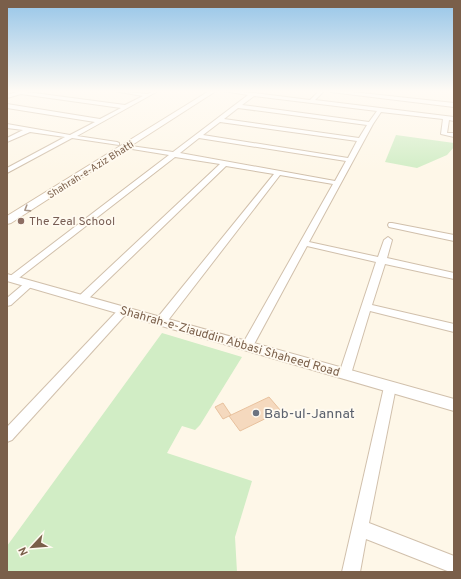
<svg xmlns="http://www.w3.org/2000/svg" width="461" height="579" font-family="Overpass,sans-serif">
<style>
.green{fill:#d1edc5}
.building{fill:#f5d9be;stroke:#e8c19d}
.lines{fill:none;stroke-linecap:round;stroke-linejoin:round}
.minor-casing{stroke:#d1c0ac;stroke-width:2}
.tertiary-casing{stroke:#d1c0ac;stroke-width:2}
.secondary-casing{stroke:#d4c1aa;stroke-width:2}
.minor{fill:#fff;fill-rule:evenodd}
.tertiary{fill:#fff;fill-rule:evenodd}
.secondary{fill:#fff;fill-rule:evenodd}
.oneway{stroke:#a99789}
.education-dot{fill:#8d6e63;stroke:#fffaf0;stroke-width:1.5}
.worship-dot{fill:#6b7280;stroke:#fffaf0;stroke-width:1.5}
.labels{text-anchor:middle;stroke-width:3.5;stroke-linejoin:round;paint-order:stroke}
.far-street-label{font-size:10px;fill:#7a5f4a;stroke:#fffaf0}
.education-label{font-size:12px;fill:#785e54;stroke:#fffaf0;text-anchor:start}
.street-label{font-size:12px;fill:#7a5f4a;stroke:#fffaf0}
.near-worship-label{font-size:14px;fill:#5b616d;stroke:#fffaf0;text-anchor:start}
</style>
<rect width="100%" height="100%" fill="#fef7e8"/>
<g class="green">
<path d="M396 135 454 143V147L447 155 417 168 385 162Z"/>
<path d="M162 333 242 357 200 425 195 430 182 426 167 453 252 481 235 537 237 572H7V546Z"/>
</g>
<g class="building">
<path d="M269 397 281 411 240 431 229 416Z"/>
<path d="M223 403 231 415 223 419 215 407Z"/>
</g>
<g class="lines">
<g class="minor-casing">
<g id="minor">
<path d="M19 91 125 105 143 96 114 91 148 94 153 91H158L77 136 117 142 119 143V145L72 138 7 173V168L65 137 30 132 7 142V138L23 130 7 128V124L70 135 95 122 7 108V104L100 119 121 108 21 94 7 98V95Z"/>
<path d="M224 91 253 93 310 100 319 91H324L315 100 454 117V121L449 120 447 133H454V137L441 134 443 119 381 112 373 124 309 242 378 257 384 240 388 237 392 240 387 258 454 273V279L385 264 372 305 454 324V332L370 311 351 374 349 377 345 379 341 377 339 374 376 262 307 246 252 348H244L242 345 333 184 280 175 166 323H158L157 320 158 317 274 174 226 166 86 301H78L77 299 78 297 220 164 175 157 15 281H9L7 279 9 277 169 155 126 148 123 146 124 145 173 152 248 95ZM254 96 377 111 369 122 242 105ZM238 108 367 125 359 138 224 119ZM220 122 357 141 348 158 203 135ZM199 138 346 161 335 181 180 153Z"/>
<path d="M329 91H343L454 103V107L331 92Z"/>
<path d="M389 223H392L454 235V241L389 227 388 225Z"/>
<path d="M29 281 34 284 32 286 11 305 7 306V298L26 282Z"/>
<path d="M123 308 127 309 128 311 127 313 12 440 7 442V427L119 309Z"/>
<path d="M390 382 394 384 396 387 369 523 454 556V572H450L366 539 360 572H342L384 387 386 384Z"/>
</g>
</g>
<g class="tertiary-casing">
<path id="tertiary" d="M7 274 454 399V411L7 281Z"/>
</g>
<g class="secondary-casing">
<path id="secondary" d="M209 91H216L11 223 7 224V216Z"/>
</g>
<use href="#minor" class="minor"/>
<use href="#tertiary" class="tertiary"/>
<use href="#secondary" class="secondary"/>
</g>
<defs><path id="oneway-chevron" d="M-2-3.5L2.5 0L-2 3.5" fill="none" stroke-width="1.6" stroke-linecap="round" stroke-linejoin="round"/></defs>
<use class="oneway" href="#oneway-chevron" transform="translate(27 209) rotate(148)"/>
<linearGradient id="sky" x2="0" y2="1"><stop stop-color="#96c5e8"/><stop offset="0.53" stop-color="#fffbf5"/><stop offset="1" stop-color="#fffbf5" stop-opacity="0"/></linearGradient>
<rect width="461" height="172" fill="url(#sky)"/>
<circle class="education-dot" cx="21" cy="221" r="4"/>
<circle class="worship-dot" cx="256" cy="413" r="4"/>
<g class="labels">
<g class="far-street-label">
<text transform="translate(90 169) rotate(-32)" y="4">Shahrah-e-Aziz Bhatti</text>
</g>
<g class="education-label">
<text x="29" y="225">The Zeal School</text>
</g>
<g class="street-label">
<text transform="translate(230 341) rotate(16)" y="4">Shahrah-e-Ziauddin Abbasi Shaheed Road</text>
</g>
<g class="near-worship-label">
<text x="264" y="418">Bab-ul-Jannat</text>
</g>
</g>
<rect width="461" height="579" fill="none" stroke="#7a5f4a" stroke-width="16"/>
<g transform="translate(32 547) rotate(244)" stroke="#fffaf0" stroke-width="3" paint-order="stroke">
<path d="M0-3L7 15L0 10L-7 15Z" fill="#7a5f4a"/>
<text y="-6" font-size="11" font-weight="bold" text-anchor="middle" fill="#7a5f4a">N</text>
</g>
</svg>
